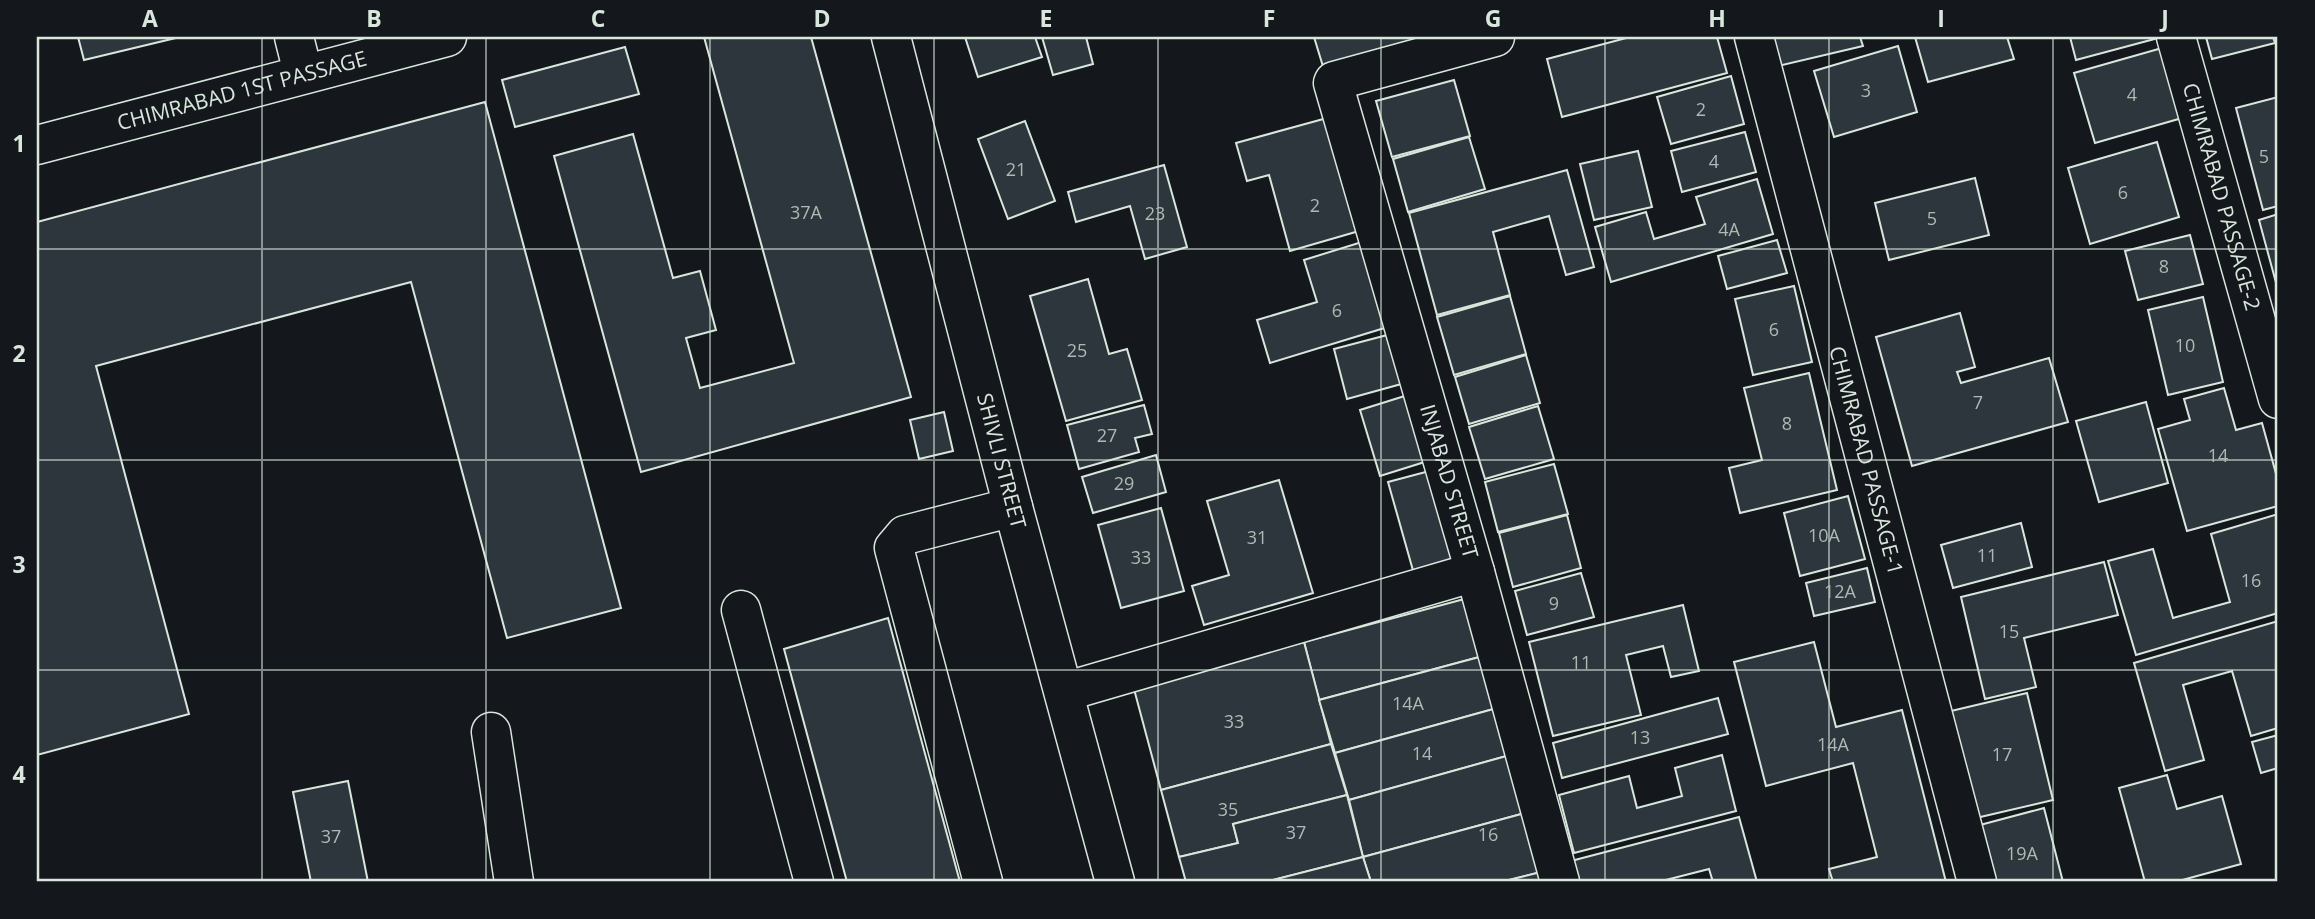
<svg xmlns="http://www.w3.org/2000/svg" width="2315" height="919" font-family="'Open Sans',sans-serif">
<style>
.building{fill:#2c363c;stroke:#d8e6dc;stroke-width:2}
.lines{fill:none;stroke-linecap:round;stroke-linejoin:round}
.minor-casing{stroke:#d8e6dc;stroke-width:41}
.minor{stroke:#14181c;stroke-width:38}
.grid{fill:none;stroke:#d8e6dc;stroke-width:2;stroke-opacity:0.55}
.labels{text-anchor:middle;stroke-width:5;stroke-linejoin:round;paint-order:stroke}
.number-label{font-size:18px;fill:#adbab4}
.street-label{font-size:21px;fill:#d8e6dc;stroke:#14181c}
.neatline{fill:none;stroke:#d8e6dc;stroke-width:2.5}
.grid-label{font-size:23px;text-anchor:middle;font-weight:bold;fill:#d8e6dc}
</style>
<rect width="100%" height="100%" fill="#14181c"/>
<g class="building">
<path d="M78 37H180L84 60Z"/>
<path d="M704 37H811L911 397 641 472 554 156 633 134 673 278 700 271 716 330 686 338 700 388 794 363Z"/>
<path d="M965 37H1035L1042 57 978 77Z"/>
<path d="M1042 37H1086L1093 64 1053 75Z"/>
<path d="M1314 37H1440L1325 73Z"/>
<path d="M1630 37H1717L1727 73 1562 117 1547 59Z"/>
<path d="M1771 37H1860L1863 46 1778 66Z"/>
<path d="M1915 37H2007L2014 59 1928 82Z"/>
<path d="M2070 37H2162L2076 60Z"/>
<path d="M2206 37H2273L2275 43 2212 59Z"/>
<path d="M1898 46 1917 112 1834 137 1814 71Z"/>
<path d="M2169 46 2189 116 2095 143 2074 73Z"/>
<path d="M625 47 639 94 515 127 502 80Z"/>
<path d="M1731 76 1744 124 1671 144 1657 97Z"/>
<path d="M1454 80 1470 136 1392 157 1376 101Z"/>
<path d="M2278 97V206L2263 210 2236 108Z"/>
<path d="M485 102 621 608 507 638 411 282 96 366 189 714 37 755V222Z"/>
<path d="M1327 118 1359 231 1290 251 1269 175 1247 181 1236 143Z"/>
<path d="M1025 121 1055 201 1008 219 978 139Z"/>
<path d="M1745 132 1756 172 1682 192 1671 151Z"/>
<path d="M1469 137 1485 189 1408 212 1393 159Z"/>
<path d="M2157 142 2179 217 2090 244 2068 168Z"/>
<path d="M1638 151 1652 207 1594 220 1580 164Z"/>
<path d="M1164 165 1187 247 1145 259 1130 206 1076 222 1068 192Z"/>
<path d="M1567 170 1594 267 1566 275 1549 216 1493 232 1510 295 1437 315 1409 213Z"/>
<path d="M1975 178 1989 235 1889 260 1875 203Z"/>
<path d="M1757 179 1773 234 1611 282 1595 227 1646 212 1654 239 1705 224 1696 197Z"/>
<path d="M2278 214V290L2259 220Z"/>
<path d="M2190 235 2203 284 2138 300 2125 251Z"/>
<path d="M1777 240 1787 273 1727 289 1718 256Z"/>
<path d="M1365 241 1391 326 1270 363 1257 320 1317 302 1304 260Z"/>
<path d="M1088 279 1109 354 1127 349 1142 400 1066 421 1030 296Z"/>
<path d="M1794 286 1812 362 1753 375 1735 299Z"/>
<path d="M1510 296 1526 354 1454 375 1437 317Z"/>
<path d="M2203 297 2223 382 2168 395 2148 310Z"/>
<path d="M1960 313 1975 367 1957 372 1961 383 2049 358 2068 422 1912 466 1876 337Z"/>
<path d="M1391 334 1405 383 1347 399 1334 349Z"/>
<path d="M1526 355 1540 403 1469 424 1455 377Z"/>
<path d="M1809 373 1837 490 1740 513 1729 468 1762 460 1744 388Z"/>
<path d="M2224 388 2236 430 2262 423 2278 481V506L2187 531 2158 429 2190 420 2184 399Z"/>
<path d="M1411 394 1431 460 1380 476 1360 410Z"/>
<path d="M2146 402 2168 483 2099 502 2076 421Z"/>
<path d="M1144 405 1152 434 1135 438 1139 452 1079 469 1067 425Z"/>
<path d="M1538 406 1554 459 1485 479 1469 427Z"/>
<path d="M944 412 953 451 919 459 910 420Z"/>
<path d="M1156 455 1166 492 1093 513 1082 477Z"/>
<path d="M1554 464 1568 514 1498 532 1485 482Z"/>
<path d="M1437 469 1463 560 1414 574 1388 482Z"/>
<path d="M1279 480 1313 593 1204 625 1192 586 1229 575 1207 501Z"/>
<path d="M1848 496 1865 559 1800 576 1784 513Z"/>
<path d="M1161 508 1184 591 1121 608 1098 525Z"/>
<path d="M2278 514V613L2136 655 2108 561 2153 549 2173 618 2230 602 2211 534Z"/>
<path d="M1567 515 1581 568 1513 587 1499 533Z"/>
<path d="M2021 523 2032 567 1953 588 1941 545Z"/>
<path d="M2104 562 2118 615 2024 638 2036 687 1985 699 1961 597Z"/>
<path d="M1867 568 1875 602 1814 616 1806 583Z"/>
<path d="M1581 573 1594 617 1527 635 1515 591Z"/>
<path d="M1468 598 1483 656 1319 700 1304 642Z"/>
<path d="M1683 605 1699 671 1671 677 1663 646 1626 655 1641 715 1553 736 1529 642Z"/>
<path d="M888 618 960 882H847L784 649Z"/>
<path d="M2278 621V728L2251 736 2232 671 2183 685 2204 760 2165 771 2134 663Z"/>
<path d="M1304 642 1331 744 1161 790 1134 689Z"/>
<path d="M1814 642 1836 727 1902 710 1946 882H1833L1829 869 1877 857 1853 763 1766 786 1734 662Z"/>
<path d="M1483 656 1497 708 1335 753 1319 700Z"/>
<path d="M2027 693 2053 800 1976 818 1951 711Z"/>
<path d="M1718 698 1728 734 1562 778 1553 743Z"/>
<path d="M1497 708 1510 755 1349 800 1335 753Z"/>
<path d="M2278 735V768L2261 773 2252 742Z"/>
<path d="M1331 744 1347 795 1233 824 1238 843 1179 857 1161 790Z"/>
<path d="M1510 755 1525 813 1363 857 1349 800Z"/>
<path d="M1722 755 1736 811 1574 853 1559 795 1629 776 1637 808 1682 796 1675 768Z"/>
<path d="M2167 775 2177 809 2222 796 2241 864 2175 882H2145L2119 788Z"/>
<path d="M348 781 368 882H311L293 792Z"/>
<path d="M1347 795 1363 857 1265 882H1186L1179 857 1238 843 1233 824Z"/>
<path d="M2044 808 2063 882H1995L1980 825Z"/>
<path d="M1525 813 1541 872 1501 882H1371L1363 857Z"/>
<path d="M1739 817 1757 882H1713L1709 869 1658 882H1577L1571 861Z"/>
<path d="M1363 857 1371 882H1265Z"/>
<path d="M1541 872 1544 882H1501Z"/>
</g>
<g class="lines">
<g class="minor-casing">
<g id="minor">
<path d="M294 37 303 73"/>
<path id="s1" d="M891 37 1013 507 1115 882"/>
<path id="s2" d="M1495 37 1334 81 1333 83 1475 572 1560 882"/>
<path id="s3" d="M1754 37 1977 882"/>
<path id="s4" d="M2176 37 2278 399"/>
<path id="s5" d="M37 145 447 37"/>
<path d="M741 610 814 882"/>
<path d="M1064 692 1475 572"/>
<path d="M491 732 514 882"/>
<path d="M983 882 894 548 905 535 1013 507"/>
</g>
</g>
<use href="#minor" class="minor"/>
</g>
<path class="grid" d="M262 37V882M486 37V882M710 37V882M934 37V882M1158 37V882M1381 37V882M1605 37V882M1829 37V882M2053 37V882M37 249H2278M37 460H2278M37 670H2278"/>
<g class="labels">
<g class="number-label">
<text x="1866" y="97">3</text>
<text x="2132" y="101">4</text>
<text x="1701" y="116">2</text>
<text x="2264" y="163">5</text>
<text x="1714" y="168">4</text>
<text x="1016" y="176">21</text>
<text x="2123" y="199">6</text>
<text x="1315" y="212">2</text>
<text x="806" y="219">37А</text>
<text x="1155" y="220">23</text>
<text x="1932" y="225">5</text>
<text x="1729" y="236">4А</text>
<text x="2164" y="273">8</text>
<text x="1337" y="317">6</text>
<text x="1774" y="336">6</text>
<text x="2185" y="352">10</text>
<text x="1077" y="357">25</text>
<text x="1978" y="409">7</text>
<text x="1787" y="430">8</text>
<text x="1107" y="442">27</text>
<text x="2218" y="462">14</text>
<text x="1124" y="490">29</text>
<text x="1824" y="542">10А</text>
<text x="1257" y="544">31</text>
<text x="1987" y="562">11</text>
<text x="1141" y="564">33</text>
<text x="2251" y="587">16</text>
<text x="1840" y="598">12А</text>
<text x="1554" y="610">9</text>
<text x="2009" y="638">15</text>
<text x="1581" y="669">11</text>
<text x="1408" y="710">14А</text>
<text x="1234" y="728">33</text>
<text x="1640" y="744">13</text>
<text x="1833" y="751">14А</text>
<text x="1422" y="760">14</text>
<text x="2002" y="761">17</text>
<text x="1228" y="816">35</text>
<text x="1296" y="839">37</text>
<text x="1488" y="841">16</text>
<text x="331" y="843">37</text>
<text x="2022" y="860">19А</text>
</g>
<g class="street-label">
<text dy="7" stroke="none"><textPath href="#s5" startOffset="212">CHIMRABAD 1ST PASSAGE</textPath></text>
<text dy="7" stroke="none"><textPath href="#s4" startOffset="166">CHIMRABAD PASSAGE-2</textPath></text>
<text dy="7" stroke="none"><textPath href="#s1" startOffset="438">SHIVLI STREET</textPath></text>
<text dy="7" stroke="none"><textPath href="#s3" startOffset="438">CHIMRАBАD PASSAGE-1</textPath></text>
<text dy="7" stroke="none"><textPath href="#s2" startOffset="584">INJАBАD STREET</textPath></text>
</g>
</g>
<rect width="2315" height="919" fill="none" stroke="#14181c" stroke-width="77"/>
<rect x="38" y="38" width="2238" height="842" class="neatline"/>
<g class="grid-label">
<text x="150" y="27">A</text>
<text x="374" y="27">B</text>
<text x="598" y="27">C</text>
<text x="822" y="27">D</text>
<text x="1046" y="27">E</text>
<text x="1269" y="27">F</text>
<text x="1493" y="27">G</text>
<text x="1717" y="27">H</text>
<text x="1941" y="27">I</text>
<text x="2165" y="27">J</text>
<text x="19" y="152">1</text>
<text x="19" y="362">2</text>
<text x="19" y="573">3</text>
<text x="19" y="783">4</text>
</g>
</svg>
